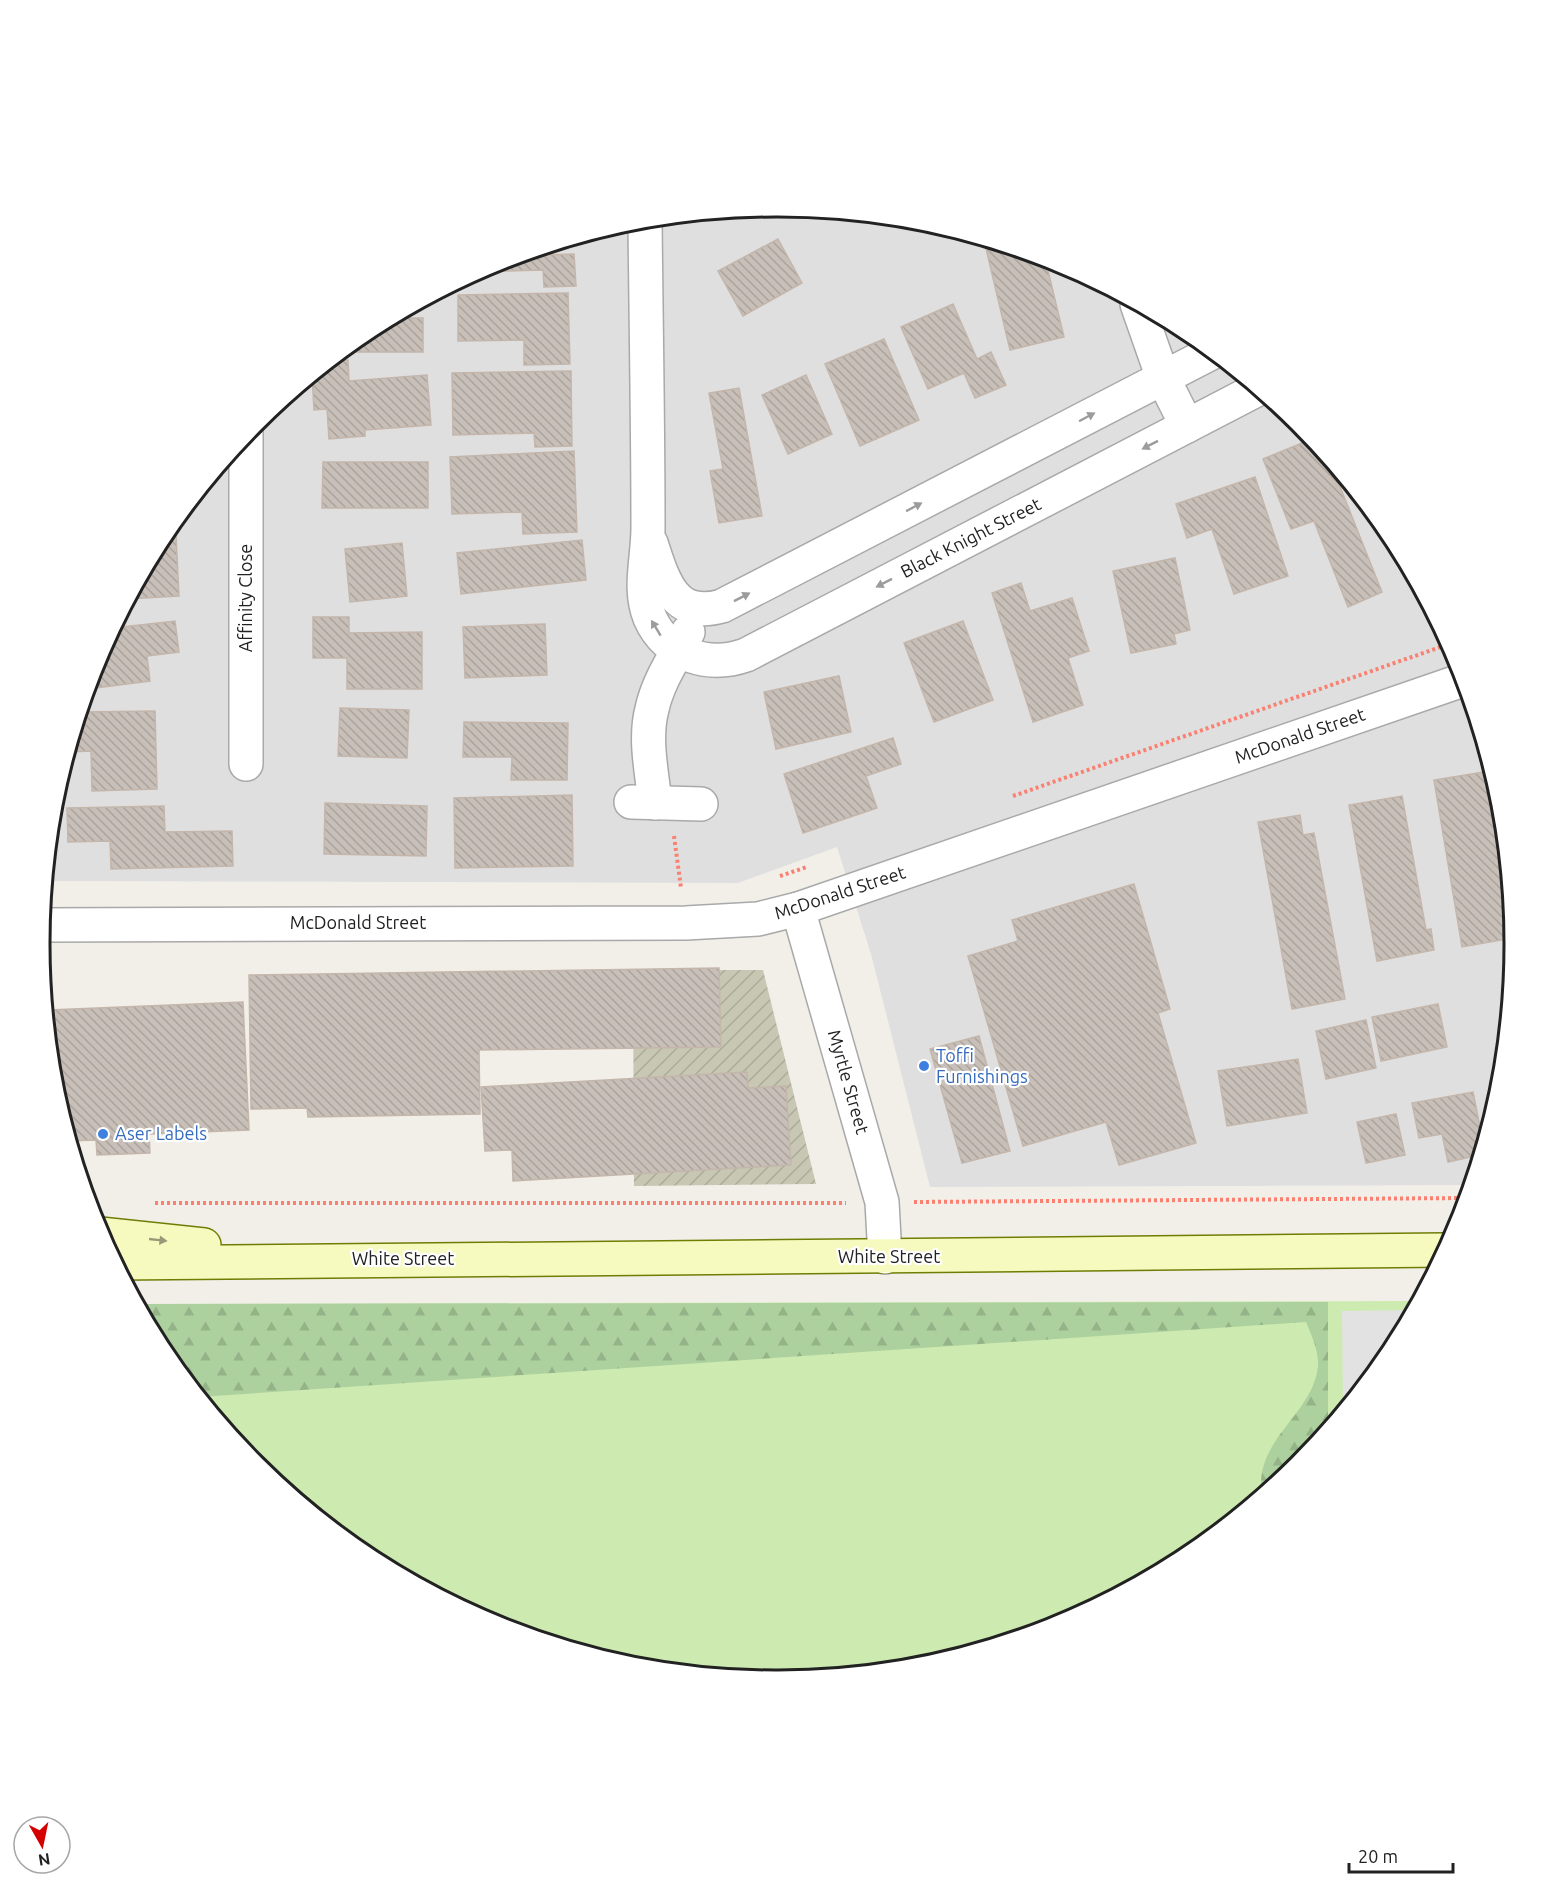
<svg xmlns="http://www.w3.org/2000/svg" width="1553" height="1887" font-family="Ubuntu,sans-serif">
<style>
.residential{fill:#e0dfdf}
.construction{fill:url(#construction-furrows)}
.grass{fill:#cdebb0}
.forest{fill:url(#forest-firs)}
.parking{fill:#e2e2e2}
.building{fill:url(#building-back-hatch);stroke:#c4b6ab;stroke-width:1.5}
.lines{fill:none;stroke-linecap:round;stroke-linejoin:round}
.minor-casing{stroke:#a9a9a9;stroke-width:36}
.secondary-casing{stroke:#707d05;stroke-width:36}
.path{stroke:#fa8072;stroke-width:4;stroke-dasharray:3 3;stroke-linecap:butt}
.minor{stroke:#fff;stroke-width:33}
.secondary{stroke:#f7fabf;stroke-width:33}
.oneway{fill:#9c9c9c}
.oneway2{fill:#979978}
.shop-dot{fill:#3f7fe0;stroke:#fff;stroke-width:2}
.labels{text-anchor:middle;stroke-width:4.5;stroke-linejoin:round;paint-order:stroke}
.street-label{font-size:18px;fill:#222;stroke:#fff}
.shop-label{font-size:18px;fill:#366cbe;stroke:#fff;text-anchor:start}
.rim{fill:none;stroke:#222;stroke-width:3}
</style>
<defs>
<pattern id="construction-furrows" width="10" height="10" patternUnits="userSpaceOnUse" patternTransform="scale(1.5)"><rect width="10" height="10" fill="#c7c7b4"/><path d="M-1 1l2-2M0 10L10 0M9 11l2-2" fill="none" stroke="#abab9a"/></pattern>
<pattern id="forest-firs" width="22" height="20" patternUnits="userSpaceOnUse" patternTransform="scale(1.5)"><rect width="22" height="20" fill="#add19e"/><path d="M5 1l3.5 6h-7zM16 11l3.5 6h-7z" fill="#95b388"/></pattern>
<pattern id="building-back-hatch" width="6" height="6" patternUnits="userSpaceOnUse" patternTransform="scale(1.5)"><rect width="6" height="6" fill="#c7bfb8"/><path d="M-1 5l2 2M0 0l6 6M5-1l2 2" fill="none" stroke="#aba49e"/></pattern>
</defs>
<rect width="100%" height="100%" fill="#f2efe9"/>
<path class="residential" d="M777 206 921 220 1059 262 1187 330 1298 422 1390 534 1458 662 1500 800 1514 943 1500 1088 1470 1185 930 1187 871 954 837 847 738 883 45 881 53 799 95 661 163 533 255 422 367 330 495 262 633 220Z"/>
<path class="construction" d="M633 970H763L816 1184 634 1186Z"/>
<path class="grass" d="M1418 1301 1390 1354 1298 1465 1186 1557 1058 1625 920 1667 776 1681 632 1667 494 1625 366 1557 255 1465 163 1353 137 1304Z"/>
<path class="forest" d="M1328 1302V1428L1298 1465 1262 1494C1253 1440 1313 1415 1318 1366 1319 1351 1311 1334 1306 1322L199 1397 163 1353 137 1304Z"/>
<path class="parking" d="M1413 1310 1390 1354 1343 1411 1342 1311Z"/>
<g class="building">
<path d="M778 239 802 283 743 316 718 271Z"/>
<path d="M984 240 1045 258 1064 337 1010 350Z"/>
<path d="M545 247V255L574 254 576 286 544 287 543 270 476 272 495 262Z"/>
<path d="M568 293 570 364 524 365V340L458 341V295Z"/>
<path d="M953 304 977 359 991 352 1006 385 975 398 964 373 928 389 901 327Z"/>
<path d="M410 307V318H423V352H346V347L367 330Z"/>
<path d="M884 339 919 420 860 446 825 364Z"/>
<path d="M348 360 349 381 427 375 431 425 365 430V436L329 439 327 409 314 410 312 375 329 362Z"/>
<path d="M571 371 572 446 535 447 534 433 453 435 452 373Z"/>
<path d="M806 375 832 434 788 454 762 395Z"/>
<path d="M739 388 762 516 719 523 710 471 723 469 709 393Z"/>
<path d="M1312 439 1329 459 1382 592 1348 607 1314 521 1291 529 1263 459Z"/>
<path d="M574 451 577 532 523 534 522 512 452 514 450 457Z"/>
<path d="M323 462H428V508H322Z"/>
<path d="M1255 477 1288 576 1234 594 1212 529 1187 538 1176 504Z"/>
<path d="M176 535 179 596 128 599 162 536Z"/>
<path d="M582 540 586 580 461 594 457 553Z"/>
<path d="M402 543 407 596 350 602 345 549Z"/>
<path d="M1175 558 1190 630 1174 634 1176 644 1131 653 1113 571Z"/>
<path d="M1021 583 1030 611 1072 598 1089 651 1068 658 1083 705 1033 722 992 593Z"/>
<path d="M313 617H349V633L422 632V689H347V658H313Z"/>
<path d="M175 621 179 652 147 656 150 681 87 689 95 661 113 628Z"/>
<path d="M963 621 993 700 934 722 904 643Z"/>
<path d="M545 624 547 675 465 678 463 627Z"/>
<path d="M839 676 851 732 776 749 764 692Z"/>
<path d="M340 708 409 710 407 758 338 756Z"/>
<path d="M155 711 157 789 92 791 91 751 68 752 80 712Z"/>
<path d="M464 722 568 723 567 780H511L512 757H463Z"/>
<path d="M893 738 901 764 866 776 877 808 803 833 784 774Z"/>
<path d="M1489 771 1508 883 1513 938 1462 947 1434 780Z"/>
<path d="M572 795 573 866 455 868 454 798Z"/>
<path d="M1402 796 1426 930 1431 929 1434 950 1377 961 1349 805Z"/>
<path d="M325 803 427 806 426 856 324 854Z"/>
<path d="M164 806 165 832 232 831 233 866 111 869 110 841 68 842 67 808Z"/>
<path d="M1300 815 1303 835 1314 833 1345 999 1292 1009 1258 822Z"/>
<path d="M1134 884 1170 1009 1158 1013 1196 1143 1119 1165 1106 1122 1023 1146 968 956 1018 941 1012 920Z"/>
<path d="M719 968 721 1047 479 1050 480 1114 308 1117 307 1108 251 1109 249 975Z"/>
<path d="M243 1002 249 1130 149 1134 150 1153 97 1155 96 1140 70 1141 53 1087 49 1010Z"/>
<path d="M1438 1004 1447 1047 1381 1061 1372 1017Z"/>
<path d="M1366 1020 1376 1068 1326 1079 1316 1031Z"/>
<path d="M979 1036 1010 1151 962 1163 930 1049Z"/>
<path d="M1298 1059 1307 1113 1227 1126 1218 1071Z"/>
<path d="M747 1072 748 1088 786 1086 791 1165 513 1181 512 1150 485 1151 481 1087Z"/>
<path d="M1473 1092 1483 1142 1479 1155 1448 1162 1442 1134 1419 1138 1412 1103Z"/>
<path d="M1396 1114 1405 1155 1366 1163 1357 1122Z"/>
</g>
<g class="lines">
<g class="minor-casing">
<g id="minor">
<path d="M645 219C646 322 648 425 648 528 648 559 638 589 650 618 667 656 709 668 746 655L1258 389"/>
<path d="M1137 304 1163 378 1187 426"/>
<path d="M246 433V764"/>
<path d="M651 543C663 579 673 620 722 606L1213 352"/>
<path d="M631 802 701 804"/>
<path d="M655 803C652 772 644 739 652 709 658 681 675 657 688 632"/>
<path d="M798 909 882 1202 885 1257"/>
<path d="M41 925 686 923 758 919 798 909 1463 680"/>
</g>
</g>
<g class="secondary-casing">
<g id="secondary">
<path d="M100 1234 204 1245"/>
<path d="M115 1263C558 1258 1002 1256 1445 1250"/>
</g>
</g>
<g class="path">
<path d="M1013 796 1449 644"/>
<path d="M674 836 681 888"/>
<path d="M780 876 807 867"/>
<path d="M914 1202 1466 1198"/>
<path d="M155 1203H846"/>
</g>
<use href="#minor" class="minor"/>
<use href="#secondary" class="secondary"/>
</g>
<defs><path id="oneway-solid" d="M-6-.8H1V-3.2L6.5 0L1 3.2V.8H-6Z" transform="scale(1.5)"/></defs>
<g class="oneway">
<use href="#oneway-solid" transform="translate(1087 417) rotate(-28)"/>
<use href="#oneway-solid" transform="translate(1150 445) rotate(153)"/>
<use href="#oneway-solid" transform="translate(914 507) rotate(-28)"/>
<use href="#oneway-solid" transform="translate(884 583) rotate(153)"/>
<use href="#oneway-solid" transform="translate(742 597) rotate(-27)"/>
<use href="#oneway-solid" transform="translate(656 628) rotate(-121)"/>
</g>
<use class="oneway2" href="#oneway-solid" transform="translate(158 1240) rotate(6)"/>
<g class="shop-dot">
<circle cx="924" cy="1066" r="6"/>
<circle cx="103" cy="1134" r="6"/>
</g>
<g class="labels">
<g class="street-label">
<text transform="translate(971 538) rotate(-27)" y="6">Black Knight Street</text>
<text transform="translate(246 598) rotate(-90)" y="6">Affinity Close</text>
<text transform="translate(1300 736) rotate(-19)" y="6">McDonald Street</text>
<text transform="translate(840 893) rotate(-18)" y="6">McDonald Street</text>
<text x="358" y="929">McDonald Street</text>
<text transform="translate(848 1082) rotate(74)" y="6">Myrtle Street</text>
<text x="889" y="1263">White Street</text>
<text x="403" y="1265">White Street</text>
</g>
<g class="shop-label">
<text x="936" y="1062">Toffi<tspan x="936" dy="21">Furnishings</tspan></text>
<text x="115" y="1140">Aser Labels</text>
</g>
</g>
<path d="M0 0H1553V1887H0ZM776 217H778A726 726 0 0 1 1504 943V944A726 726 0 0 1 778 1670H776A726 726 0 0 1 50 944V943A726 726 0 0 1 776 217Z" fill="#fff" fill-rule="evenodd"/>
<path class="rim" d="M776 217H778A726 726 0 0 1 1504 943V944A726 726 0 0 1 778 1670H776A726 726 0 0 1 50 944V943A726 726 0 0 1 776 217Z"/>
<g transform="translate(42 1845) rotate(171)"><circle r="28" fill="#ffffff" stroke="#a7a7a7" stroke-width="1.5"/>
<path d="M0-4.5L10 22L0 15L-10 22Z" fill="#d40000"/>
<text y="-9" font-size="16" font-weight="bold" text-anchor="middle" fill="#222222">N</text>
</g>
<path d="M1349 1863v9h104v-9" fill="none" stroke="#222222" stroke-width="3"/>
<text x="1358" y="1863" font-size="18" fill="#222222" stroke="#ffffff" stroke-width="4.5" paint-order="stroke">20 m</text>
</svg>
